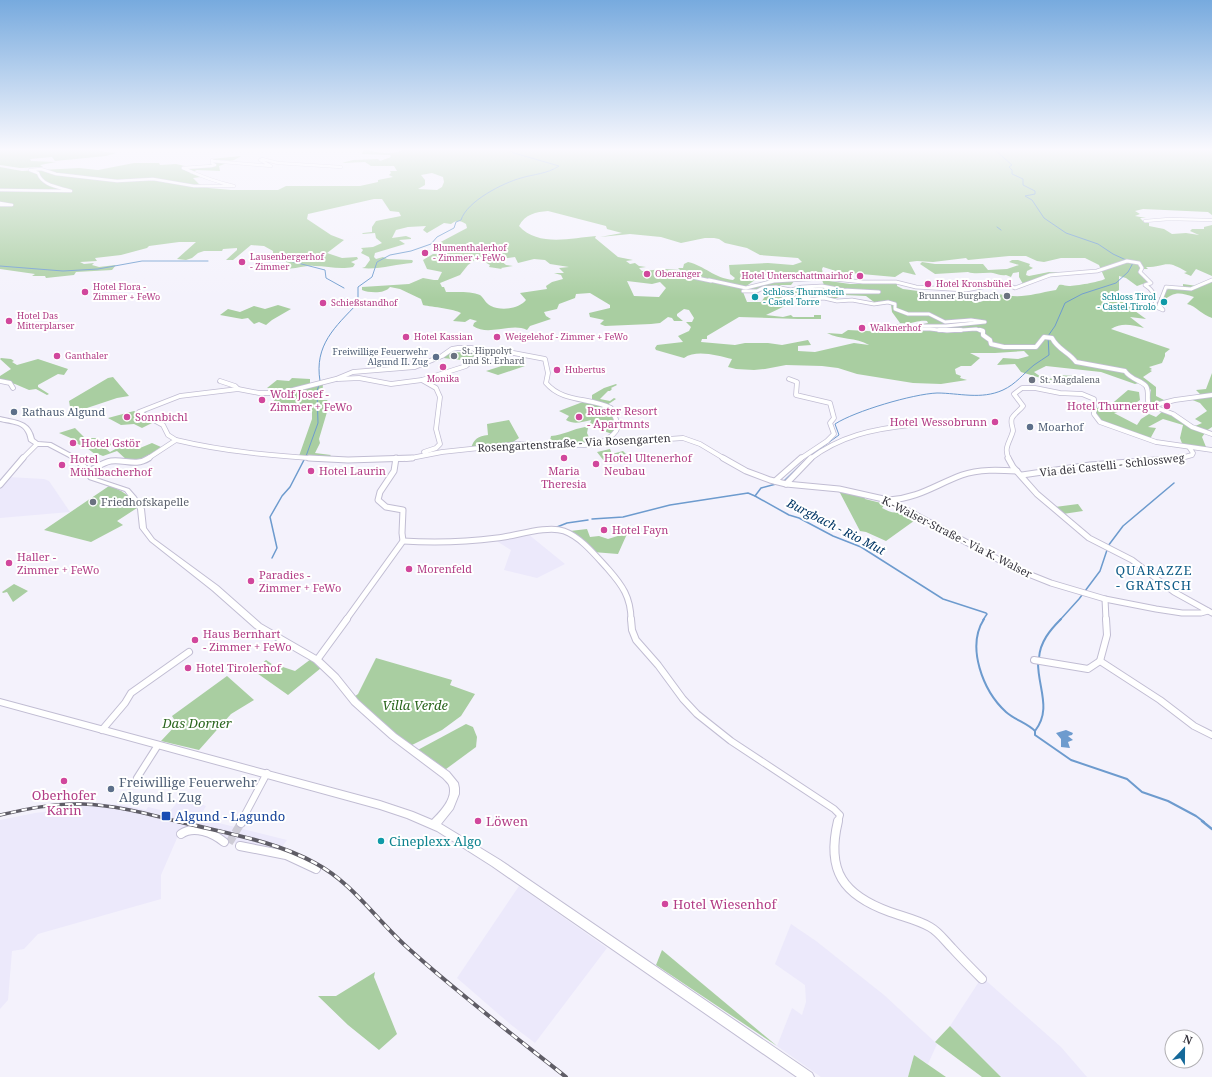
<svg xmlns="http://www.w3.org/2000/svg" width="1212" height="1077" font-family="'Noto Serif',serif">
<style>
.built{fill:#ece9fb}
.green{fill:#a9cea1;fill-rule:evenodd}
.water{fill:#6d9bce}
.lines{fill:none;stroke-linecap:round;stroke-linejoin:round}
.stream-far3{stroke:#6d9bce;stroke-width:1}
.stream-far2{stroke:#6d9bce;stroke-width:1.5}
.stream-far1{stroke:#6d9bce;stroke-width:2}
.stream{stroke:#6d9bce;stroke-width:2.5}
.minor-tunnel{stroke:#ceccd6;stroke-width:8;stroke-dasharray:8 4;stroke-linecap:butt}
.pedestrian-casing{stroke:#c1bdd3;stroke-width:3}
.minor-far5-casing{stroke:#c1bdd3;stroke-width:3.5}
.minor-far4-casing{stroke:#c1bdd3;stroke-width:4.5}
.minor-far3-casing{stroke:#c1bdd3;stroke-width:5.5}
.minor-far2-casing{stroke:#c1bdd3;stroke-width:7}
.minor-far1-casing{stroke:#c1bdd3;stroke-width:8}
.minor-casing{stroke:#c1bdd3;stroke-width:10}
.secondary-casing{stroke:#c1bdd3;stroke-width:2}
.pedestrian{stroke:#fff;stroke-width:2}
.minor-far5{stroke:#fff;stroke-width:2.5}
.minor-far4{stroke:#fff;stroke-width:3}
.minor-far3{stroke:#fff;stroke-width:4}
.minor-far2{stroke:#fff;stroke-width:5}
.minor-far1{stroke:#fff;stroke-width:6}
.minor{stroke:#fff;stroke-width:8}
.secondary{fill:#fff;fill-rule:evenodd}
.rail-far1-casing{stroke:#5f5d66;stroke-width:3.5}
.rail-casing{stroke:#5f5d66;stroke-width:4}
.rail-far1{stroke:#fff;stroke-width:2;stroke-dasharray:5.5;stroke-linecap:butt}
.rail{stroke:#fff;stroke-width:2.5;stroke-dasharray:7;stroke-linecap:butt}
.hotel-dot{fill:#d1479c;stroke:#fff;stroke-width:1.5}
.worship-dot{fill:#6b7280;stroke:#fff;stroke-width:1.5}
.culture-dot{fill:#0f9aa8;stroke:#fff;stroke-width:1.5}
.service-dot{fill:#5c6f8a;stroke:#fff;stroke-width:1.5}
.transit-dot{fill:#1a4fb4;stroke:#fff;stroke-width:1.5}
.labels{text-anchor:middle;stroke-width:4;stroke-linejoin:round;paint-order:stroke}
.far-hotel-label{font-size:9px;fill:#b23c85;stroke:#fff;text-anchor:start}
.far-culture-label{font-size:9px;fill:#0d838f;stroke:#fff;text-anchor:start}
.far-worship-label{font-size:9px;fill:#5b616d;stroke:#fff;text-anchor:start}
.far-service-label{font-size:9px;fill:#4e5e75;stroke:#fff;text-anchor:end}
.hotel-label{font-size:11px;fill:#b23c85;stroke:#fff;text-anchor:start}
.service-label{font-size:11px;fill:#4e5e75;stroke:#fff;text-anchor:start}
.street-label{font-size:11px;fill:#36343d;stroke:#fff}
.worship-label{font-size:11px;fill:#5b616d;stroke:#fff;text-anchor:start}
.water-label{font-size:12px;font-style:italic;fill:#013665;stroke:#fff}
.quarter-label{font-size:13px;letter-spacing:1px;fill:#0f5c88;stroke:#fff}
.near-park-label{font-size:13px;font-style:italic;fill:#2b661e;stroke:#fff}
.near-service-label{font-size:13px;fill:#4e5e75;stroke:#fff;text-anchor:start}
.near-hotel-label{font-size:13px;fill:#b23c85;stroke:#fff;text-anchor:start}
.near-transit-label{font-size:13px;fill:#164399;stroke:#fff;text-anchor:start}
.near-culture-label{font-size:13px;fill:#0d838f;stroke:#fff;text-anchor:start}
</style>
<rect width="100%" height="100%" fill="#f4f2fc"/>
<g class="built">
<path d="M8 477 44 479 49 481 70 512 0 518V487Z"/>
<path d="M528 534 565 564 537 578 504 570 511 550 495 540Z"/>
<path d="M182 797 206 806 199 818 287 840 277 854 181 829 161 875V899L38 934 24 949 12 951 8 1000 0 1009V820L35 813 67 809 69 801 122 805 146 810 148 807 169 812Z"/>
<path d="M519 886 607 948 535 1043 510 1024 457 978Z"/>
<path d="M791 924 816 941 884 995 937 1044 928 1064 914 1055 908 1077H821L777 1046 792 1008 802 1015 806 1002 805 985 775 964Z"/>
<path d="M982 977 1061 1047 1087 1077H1001L950 1026Z"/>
</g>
<g class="green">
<path d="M0 149H11L9 150H18V149H102L99 151 116 153 106 156 55 161 52 157 30 159 31 161 56 162 40 165 43 167 20 168 0 165Z"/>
<path d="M364 149C380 154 390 155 407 149H768L767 150H791L795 149H1212V215L1208 212 1143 209 1135 211 1140 214 1135 216 1146 218H1140L1145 223H1149V226L1164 229 1172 234 1186 233 1199 235 1190 231 1192 229H1204V227L1212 225V276L1196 269 1191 276 1184 273 1187 272C1165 258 1166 267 1146 267L1148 269H1139V273L1148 282 1137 286 1126 278 1119 276V290L1113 294 1138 299H1123L1124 303 1146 319 1130 317 1144 328C1132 325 1122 322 1111 329L1170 349 1165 353V356L1162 363 1149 367 1152 369 1150 370 1152 371 1143 377 1156 387V396L1166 401 1152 405 1148 402 1151 390 1142 382 1135 384 1101 372 1046 366 1034 372 1041 377 1054 379 1055 375 1076 376 1078 378 1074 382H1067L1063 380H1047L1021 372 1015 364 997 365 1003 358 1018 359 1029 356 1024 351 995 353H970L980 358 971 366H961L955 369 956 374 961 376 960 378 967 380 941 384 913 383 857 374 838 368 822 366 786 365 765 369 754 370 736 369 728 367 732 359C718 356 697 349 684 358L656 350 655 348 657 345 683 342 678 336 689 331 691 327 686 322H692L694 318 689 310 684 309 677 314V316L683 321H674L672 318 668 317 660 323 651 324 605 326 600 324 604 320 590 317 589 313 610 308V305L590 293 576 294 575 298 559 304 557 309 544 312 546 316 551 319 530 326 527 330C511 322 489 337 473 326L474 323 477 321 470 319 465 322 453 321 461 313C454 309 433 307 423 305L421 299 400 289 390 287C385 294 369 293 362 290V287L409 284 423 278 434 280H438L442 272 427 269 423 260 433 254H446L450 247 439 249 435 245 467 228 466 224C460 220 456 220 451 224L444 223 427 233 423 230 426 226 408 227 396 230 392 238 406 236 411 238V239L399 240 405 244 375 253 374 257 376 259 383 257 387 259 412 260 413 261 412 263C397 264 377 270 362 268L365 267 370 260 369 257 361 253 363 250 361 248 373 247 382 243 376 238 375 233 362 234 363 233 372 232V227L376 221 401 216 399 212 390 211 382 199H374L308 214 307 219 331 235 344 240 327 253 342 258 357 257 358 259 351 262 355 264 353 267C339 270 328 266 314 266 304 265 295 270 286 268L289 263 280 260H259L261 257 273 254V251L264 246 251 245 233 260H226L237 250V248L223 249 222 251H204L198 253 192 258 186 260 177 259 196 242H179L149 246 147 248 121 255 95 258 97 261 80 262 84 264 94 263 92 265 99 267 116 265 112 270 76 272 74 275 46 278 45 276H32L35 274 0 269V167L22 171 79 168 98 170 134 163H159L160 165 176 164 189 167 215 164 211 159 241 156C231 163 230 160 221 160L218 161 227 163 219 166 220 171 197 170 190 173 201 177 193 178 199 184 209 188 231 190H278L286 186H360L378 182V180L393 177 389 175 391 173 390 171H397L394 166H371L365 162 342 163 353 160 378 159 380 161 391 157 390 155 362 154ZM432 173 443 177 444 182 442 187 437 190 418 189 425 185V180L421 175ZM548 211 606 226 607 229 622 233 600 237 630 234 661 237 681 243 705 238H714L719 239 725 243 747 248 760 255 798 258 802 262 793 265 768 263 729 265 730 274 735 278 733 280C714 278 705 266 688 262L684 264 683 268H678L680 270 664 269 642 271 639 268 646 267 639 266 635 263 630 264 626 261 633 260 618 257 595 238 596 236C571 238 538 247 519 226 525 214 536 212 548 211ZM1009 256H1026L1037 261 1044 262 1061 258H1085L1099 265 1105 279C1099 282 1076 286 1069 286 1065 286 1063 284 1059 285L1056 290C1032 294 1021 300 995 293V297L980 302 948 295 903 289 897 286V284H850L822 280 824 285 820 286 827 292 817 294 820 299 836 298 845 295 866 296 874 302 891 304 892 312 900 323C913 325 916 320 927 321L928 323 911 327 893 325 886 332 848 330 842 334 827 333C840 340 856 337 869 345L854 343 815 352 798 351V346L811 345 808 340 782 345 768 343H745L735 345 701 342 702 339H707V336L739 317 798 319H821V315H814V317H793L791 315 783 317 766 315 787 305 785 301 788 298 781 297 780 293H802L797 287 787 289 779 285H791L795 280 764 283 745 287 762 275H823L822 269 823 267 839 272 895 277 903 272 916 275 909 262 917 261 933 262 966 258 968 260ZM479 257 489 259 483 261 490 265 489 267 502 269 501 268 513 266 506 265 499 259 515 257 518 263 534 259 545 260 550 264 569 267 559 268 564 273H554L561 275 563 279 552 282 546 286 547 289 520 293 526 300C519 309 501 311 491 306 486 304 484 298 480 295 472 291 455 292 446 292L444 287H442L440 283 460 275 468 265ZM627 281 652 284 660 282 666 288 659 297 634 296ZM761 289 769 291 761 302H747L743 292Z"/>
<path d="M1012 260H1018L1030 264 1029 266 1033 268 1027 271 1026 275 1029 276 1049 272 1071 273 1052 274 1023 284 1019 277V272L1013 273 1011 277 1006 275C1001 276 998 274 993 273 985 272 976 275 968 272L935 274 920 264 922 262 935 264H983L988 270 1007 269 1019 265 1009 262Z"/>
<path d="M1212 279V318C1202 315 1196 306 1187 304L1194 297C1179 292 1175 291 1161 302L1159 298 1169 288H1183V284L1197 286Z"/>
<path d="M278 305 291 309 272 320 266 325 259 322 254 324 248 318 242 319 220 315 228 309 240 312 254 306 265 309Z"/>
<path d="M449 352 478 353 479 354 470 361 443 358V357Z"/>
<path d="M1 358 11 359 14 361 12 362 17 365 38 359 68 369 64 375 58 374 38 385V387L49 394 47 395 36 389 29 390 15 384 0 381V376L11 369 0 359Z"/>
<path d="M511 363 525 366 498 375 486 371Z"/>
<path d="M1212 373V427L1206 431 1193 427 1202 423 1195 419 1207 411 1200 403 1185 397 1201 395 1196 390 1206 389Z"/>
<path d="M113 377 129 396 117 398 78 411 70 407 69 401 108 378Z"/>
<path d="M292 378 310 379V385L288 390 267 388 277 380 289 381Z"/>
<path d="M323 383 322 400H327L332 407 327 412 319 439 320 443 315 453 331 455 327 459 299 456 312 419V405L282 407 274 406 272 403 279 395Z"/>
<path d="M616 384 617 385 611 388 612 389 610 391H611H608L600 399 610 401 614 398 616 399 607 405 618 423 615 435 598 429 596 424H590L591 420C582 422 574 425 566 420L569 416 559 411 588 400H592V395L604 388Z"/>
<path d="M1128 390 1139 392 1140 400 1125 410 1114 413 1137 425 1141 419 1149 414 1156 417 1163 411 1205 433 1202 437 1206 447 1183 446 1180 438 1183 425 1163 419 1148 427 1156 428 1150 439 1100 421 1096 417V408L1108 407Z"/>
<path d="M134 411 154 422 142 428 134 424 121 425 108 418Z"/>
<path d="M509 420 519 438 513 442 471 448C474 439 478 436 488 435L487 424Z"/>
<path d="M585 427 588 428 587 433 592 444 549 445 551 436C563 435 573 429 585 427Z"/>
<path d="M75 428 86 439C103 435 101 443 114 444L106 449 110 452 121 446 130 448 135 445 140 448 152 443 161 447 140 461H128L117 451 103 456 98 454 96 455 87 448 71 441 73 439 59 433Z"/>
<path d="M610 449 612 454 623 451 627 455 604 461 597 452Z"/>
<path d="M109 486C121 490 131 495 137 508L117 521 123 525 91 542 44 530Z"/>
<path d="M839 491 864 495 865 499 885 504 882 508C890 512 895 515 904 510L918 518 886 541 866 532 860 531Z"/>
<path d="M1078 504 1083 511 1063 514 1055 507Z"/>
<path d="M631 525 618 554 593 552 570 531 587 529 590 537 599 536 608 539 624 534 626 526Z"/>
<path d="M14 584 28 591 13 602 7 592 3 593 2 592Z"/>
<path d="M376 658 452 680 450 685 475 694 461 716 442 730 410 746 354 697 358 694Z"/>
<path d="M311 659 321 668 288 695 254 671 266 660 279 669 283 667 295 671Z"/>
<path d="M227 676 254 700 231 714 199 750 161 741 177 724 172 716Z"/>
<path d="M466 724 473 727 477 737 476 747 442 772 414 752Z"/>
<path d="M662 950 777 1046 656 965Z"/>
<path d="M375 972 374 977 397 1034 379 1050 348 1025 318 996H336Z"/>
<path d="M950 1026 1001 1077H982L935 1042Z"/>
<path d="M914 1055 946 1077H908Z"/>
</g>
<path class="water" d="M1066 730 1073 733 1072 735 1068 736 1073 740 1068 742 1070 748 1061 747V739L1056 733Z"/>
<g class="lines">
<g class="stream-far3">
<path d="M998 149 996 151 1012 165 1009 167 1012 170V174L1023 179V185L1035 191V194L1025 196 1032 200 1044 218 1066 233 1098 244 1113 254 1126 260"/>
<path d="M997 227 1001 230"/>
<path d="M258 259H282L325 270 326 278 344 288"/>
<path d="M0 266 63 271 98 269 142 261H208"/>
<path d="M320 381C314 345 335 327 358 303V287L372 277 377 262 390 255 411 251 431 244 437 237 454 228 456 222 461 220C467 201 503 183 521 178 534 174 547 174 559 166L514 153 508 149"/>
<path d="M305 459 318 423 317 391 319 385"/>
<path d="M806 459 839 435 835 424C855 411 913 394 937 393 959 393 981 400 1003 390 1016 384 1023 374 1034 365 1039 362 1044 358 1049 355L1048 336 1055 326 1065 303 1082 294 1116 283 1128 272 1133 263"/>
</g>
<g class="stream-far2">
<path d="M784 481 808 458"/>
<path d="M776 484 761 488 755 496 789 515 799 518 833 536 861 547 943 599 986 613 987 614 983 620"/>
<path d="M592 519 623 517 670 505 748 493 755 496"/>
<path d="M557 527 567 523 588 520"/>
<path d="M1108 546 1123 526 1174 483"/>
<path d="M272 558 277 548 270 517 282 496 290 487 305 458"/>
<path d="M1060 620 1079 599 1100 571 1107 550"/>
</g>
<g class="stream-far1">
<path d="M984 619C966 647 983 691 1006 712 1015 720 1027 723 1035 731V735L1071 760 1127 779 1142 792 1168 801 1196 816 1204 822"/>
<path d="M1039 658C1040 642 1050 630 1061 619"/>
<path d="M1035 731C1052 709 1038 688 1038 663"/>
</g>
<path class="stream" d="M1202 821 1212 829"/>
<path class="minor-tunnel" d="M229 843 241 823"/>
<g class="pedestrian-casing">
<path id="pedestrian" d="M772 149H777"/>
</g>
<g class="minor-far5-casing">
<g id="minor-far5">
<path d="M212 161 271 166 260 160 262 159 278 163 341 167"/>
<path d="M183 168 211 166 215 165 212 163V160"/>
<path d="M0 190 71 191C59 187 42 186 38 173L30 170 41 169 56 174 117 181 153 179 194 186H234C216 182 200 176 183 168"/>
<path d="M0 203 12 205H0"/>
<path d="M1145 221 1169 219 1212 220"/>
</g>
</g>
<g class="minor-far4-casing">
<g id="minor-far4">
<path d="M659 276 678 274 711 281"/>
<path d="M709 280 746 288 774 281 824 278 863 282H896L916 287 966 290 1004 283 1015 288 1050 275 1097 271 1127 261 1139 263 1142 268 1140 272 1151 283 1145 285C1156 292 1154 297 1156 307L1163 310 1159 305 1166 287 1191 289 1212 280"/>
<path d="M743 291H757L763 288 776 287 791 290 802 287 822 286 843 290 879 292H827L803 298H784L781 300"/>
<path d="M806 300 824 298 837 301 852 300 874 304 888 302 895 304V309L908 314H929L945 322 971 320 985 322 946 326H917"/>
<path d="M890 327 901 326"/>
<path d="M901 327 904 329H930L947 331 976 329 983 331"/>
</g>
</g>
<g class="minor-far3-casing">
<g id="minor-far3">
<path d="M939 330H961"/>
<path d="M980 330 983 331V335L990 340 991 344 1004 347H1036L1044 337 1052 338C1058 350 1068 351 1076 362L1125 371C1131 380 1141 380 1146 386 1150 392 1146 399 1149 405L1173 414 1192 427 1212 434"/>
<path d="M338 379 359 378 391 384 422 380"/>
<path d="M789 379 797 382 796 395 830 403 834 418 830 423 834 434 827 441 800 459"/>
<path d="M0 381 10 383 13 388"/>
<path d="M220 381 235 386 238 389"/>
<path d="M1151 406 1175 400 1212 395"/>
<path d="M176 440C226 452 276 456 326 459"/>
<path d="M424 452 436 448 440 444 436 429 440 397 436 388 422 380 466 366 481 353"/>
<path d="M22 459 37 444"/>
<path d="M147 459 176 440 168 435 163 425 139 412 180 396 238 389 259 393H281L336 379 353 372 415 367 442 356 452 349 458 348H472L481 353 508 352 545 359 548 373 546 383C563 403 589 397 611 408 620 427 622 431 602 442"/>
<path d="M378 459H403"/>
<path d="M406 459 442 452 517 444 584 445 683 438 700 444 725 459"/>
<path d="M810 459C840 436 873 429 910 425"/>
<path d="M1009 459C1003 448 1010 442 1013 431 1013 427 1010 423 1012 418 1014 414 1020 410 1023 406L1014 394 1022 388H1035L1060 393 1082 394 1094 399V414L1100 422 1156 442 1212 450"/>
<path d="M1178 459 1192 455 1193 453 1189 447"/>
</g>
</g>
<g class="minor-far2-casing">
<g id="minor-far2">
<path d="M309 458 348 460 412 458"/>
<path d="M723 458 746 471 770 480 786 484 839 489 888 500 1016 569 1051 583 1105 599 1156 609 1182 613H1201L1208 611"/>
<path d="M1008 458 1013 467 1037 494 1089 538 1132 560 1174 592 1212 613"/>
<path d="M87 472C94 469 103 462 111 461 125 459 135 467 149 458"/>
<path d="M1022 475 1090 465 1182 458"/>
<path d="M775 481 801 458"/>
<path d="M786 484 811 458"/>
<path d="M0 485 23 458"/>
<path d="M889 500C919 498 935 485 962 475 979 469 999 470 1017 471"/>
<path d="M403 541C435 543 466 542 497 538 516 536 547 525 564 531 581 537 596 556 608 569 622 585 631 597 631 620"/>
<path d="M1105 599 1106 620"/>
<path d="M346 620 403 541 402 533 403 510 386 507 378 500 380 492 394 471 396 458"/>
</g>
</g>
<g class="minor-far1-casing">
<g id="minor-far1">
<path d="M631 619 632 630 636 640 658 665 683 699 697 714 731 741 834 809 840 815 838 822"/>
<path d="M317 660 347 619"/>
<path d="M1034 660 1088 669 1100 661 1160 700 1194 726 1212 735"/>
<path d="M1100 661 1107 635 1106 619"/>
<path d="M102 730 125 703 131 693 189 652"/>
<path d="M137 778 158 745"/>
<path d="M241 822 267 773"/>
</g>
</g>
<g class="minor-casing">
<g id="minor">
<path d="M838 821C826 871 843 895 890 912 904 917 918 920 930 927 939 932 945 941 952 948 962 959 972 969 982 979"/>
<path d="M241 823 242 821"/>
<path d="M181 834C194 825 213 833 224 842"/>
<path d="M240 846 286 855 316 869"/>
</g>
</g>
<g class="secondary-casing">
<path id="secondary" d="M0 417C16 421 30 420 34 439L38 442 51 443 73 455 87 466 93 477 129 489 136 497 144 509 146 528 154 539 218 586 261 624 320 658 338 675 358 700 378 718 396 734 449 772 458 783 459 788V794L453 809 441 824 500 860 812 1073 814 1077H797L492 866 437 831 407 818 380 809 0 705V699L380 801 413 812 432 820C440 812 454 798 449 785 448 783 445 780 443 778L390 738 372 722 352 704 332 679 314 662 255 628 212 590 150 541 140 528 138 509 125 491 89 479 82 468 69 457 48 446H37L29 441C28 438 28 435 26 432 22 423 8 423 0 421Z"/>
</g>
<use href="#pedestrian" class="pedestrian"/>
<use href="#minor-far5" class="minor-far5"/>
<use href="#minor-far4" class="minor-far4"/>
<use href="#minor-far3" class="minor-far3"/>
<use href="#minor-far2" class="minor-far2"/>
<use href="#minor-far1" class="minor-far1"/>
<use href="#minor" class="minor"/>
<use href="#secondary" class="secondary"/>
<g class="rail-far1-casing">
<path id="rail-far1" d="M0 815C27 809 54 803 82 804 115 805 148 814 180 822"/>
</g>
<g class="rail-casing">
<path id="rail" d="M177 821C223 833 273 840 315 863 353 883 377 921 409 949 459 994 513 1035 566 1077"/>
</g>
<use href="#rail-far1" class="rail-far1"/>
<use href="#rail" class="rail"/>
</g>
<linearGradient id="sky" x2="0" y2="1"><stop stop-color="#77aade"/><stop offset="0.5" stop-color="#faf9fe"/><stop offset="1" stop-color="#faf9fe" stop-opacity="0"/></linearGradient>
<rect width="1212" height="299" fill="url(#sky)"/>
<g class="hotel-dot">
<circle cx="425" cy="253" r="4"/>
<circle cx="242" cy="262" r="4"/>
<circle cx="647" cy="274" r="4"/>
<circle cx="860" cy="276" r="4"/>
<circle cx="928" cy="284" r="4"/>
<circle cx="85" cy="292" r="4"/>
<circle cx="323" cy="303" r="4"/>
<circle cx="9" cy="321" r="4"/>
<circle cx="862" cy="328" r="4"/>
<circle cx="406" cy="337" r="4"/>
<circle cx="497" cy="337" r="4"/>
<circle cx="57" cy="356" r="4"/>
<circle cx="443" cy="367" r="4"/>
<circle cx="557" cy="370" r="4"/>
<circle cx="262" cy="400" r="4"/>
<circle cx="1167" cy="406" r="4"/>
<circle cx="127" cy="417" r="4"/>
<circle cx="579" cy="417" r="4"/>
<circle cx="995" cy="422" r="4"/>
<circle cx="73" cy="443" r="4"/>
<circle cx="564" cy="458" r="4"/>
<circle cx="596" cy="464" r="4"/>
<circle cx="62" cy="465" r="4"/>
<circle cx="311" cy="471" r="4"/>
<circle cx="604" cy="530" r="4"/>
<circle cx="9" cy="563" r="4"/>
<circle cx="409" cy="569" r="4"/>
<circle cx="251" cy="581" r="4"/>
<circle cx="195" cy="640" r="4"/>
<circle cx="188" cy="668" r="4"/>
<circle cx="64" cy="781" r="4"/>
<circle cx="478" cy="821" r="4"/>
<circle cx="665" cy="904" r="4"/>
</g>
<g class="worship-dot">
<circle cx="1007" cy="296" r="4"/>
<circle cx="454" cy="356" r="4"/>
<circle cx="1032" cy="380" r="4"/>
<circle cx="93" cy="502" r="4"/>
</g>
<g class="culture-dot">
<circle cx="755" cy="297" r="4"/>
<circle cx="1164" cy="302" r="4"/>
<circle cx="381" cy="841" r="4"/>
</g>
<g class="service-dot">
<circle cx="436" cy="357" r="4"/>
<circle cx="14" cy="412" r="4"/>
<circle cx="1030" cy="427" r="4"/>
<circle cx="111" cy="789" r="4"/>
</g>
<rect class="transit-dot" x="161" y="811" width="10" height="10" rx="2"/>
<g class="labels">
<g class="far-hotel-label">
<text x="433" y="251">Blumenthalerhof<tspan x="433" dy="10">- Zimmer + FeWo</tspan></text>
<text x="250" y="260">Lausenbergerhof<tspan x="250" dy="10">- Zimmer</tspan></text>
<text x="655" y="277">Oberanger</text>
<text x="852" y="279" text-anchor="end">Hotel Unterschattmairhof</text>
<text x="936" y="287">Hotel Kronsbühel</text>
<text x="93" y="290">Hotel Flora -<tspan x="93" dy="10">Zimmer + FeWo</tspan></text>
<text x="331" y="306">Schießstandhof</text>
<text x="17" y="319">Hotel Das<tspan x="17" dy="10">Mitterplarser</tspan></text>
<text x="870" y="331">Walknerhof</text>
<text x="414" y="340">Hotel Kassian</text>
<text x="505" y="340">Weigelehof - Zimmer + FeWo</text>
<text x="65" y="359">Ganthaler</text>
<text x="565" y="373">Hubertus</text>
<text x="443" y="382" text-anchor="middle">Monika</text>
</g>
<g class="far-culture-label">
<text x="763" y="295">Schloss Thurnstein<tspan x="763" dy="10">- Castel Torre</tspan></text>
<text x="1156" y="300" text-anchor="end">Schloss Tirol<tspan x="1156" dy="10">- Castel Tirolo</tspan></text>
</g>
<g class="far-worship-label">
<text x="999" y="299" text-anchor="end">Brunner Burgbach</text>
<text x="462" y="354">St. Hippolyt<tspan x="462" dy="10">und St. Erhard</tspan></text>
<text x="1040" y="383">St. Magdalena</text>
</g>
<g class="far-service-label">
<text x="428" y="355">Freiwillige Feuerwehr<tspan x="428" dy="10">Algund II. Zug</tspan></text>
</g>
<g class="hotel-label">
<text x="270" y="398">Wolf Josef -<tspan x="270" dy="13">Zimmer + FeWo</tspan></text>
<text x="1159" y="410" text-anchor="end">Hotel Thurnergut</text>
<text x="587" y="415">Ruster Resort<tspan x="587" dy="13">- Apartmnts</tspan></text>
<text x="135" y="421">Sonnbichl</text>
<text x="987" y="426" text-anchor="end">Hotel Wessobrunn</text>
<text x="81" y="447">Hotel Gstör</text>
<text x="604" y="462">Hotel Ultenerhof<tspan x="604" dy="13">Neubau</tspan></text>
<text x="70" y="463">Hotel<tspan x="70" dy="13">Mühlbacherhof</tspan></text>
<text x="319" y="475">Hotel Laurin</text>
<text x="564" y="475" text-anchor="middle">Maria<tspan x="564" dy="13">Theresia</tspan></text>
<text x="612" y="534">Hotel Fayn</text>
<text x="17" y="561">Haller -<tspan x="17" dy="13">Zimmer + FeWo</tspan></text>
<text x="417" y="573">Morenfeld</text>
<text x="259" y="579">Paradies -<tspan x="259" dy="13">Zimmer + FeWo</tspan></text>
<text x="203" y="638">Haus Bernhart<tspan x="203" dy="13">- Zimmer + FeWo</tspan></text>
<text x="196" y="672">Hotel Tirolerhof</text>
</g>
<g class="service-label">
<text x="22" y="416">Rathaus Algund</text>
<text x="1038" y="431">Moarhof</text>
</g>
<g class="street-label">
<text transform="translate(574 443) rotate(-3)" y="4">Rosengartenstraße - Via Rosengarten</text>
<text transform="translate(1112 465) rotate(-6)" y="4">Via dei Castelli - Schlossweg</text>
<text transform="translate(957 537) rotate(27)" y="4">K.-Walser-Straße - Via K. Walser</text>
</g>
<g class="worship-label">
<text x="101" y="506">Friedhofskapelle</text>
</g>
<g class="water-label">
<text transform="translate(836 527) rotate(27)" y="4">Burgbach - Rio Mut</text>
</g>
<g class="quarter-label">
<text x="1154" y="575">QUARAZZE<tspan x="1154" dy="15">- GRATSCH</tspan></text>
</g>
<g class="near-park-label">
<text x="415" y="710">Villa Verde</text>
<text x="197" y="728">Das Dorner</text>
</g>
<g class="near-service-label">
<text x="119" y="787">Freiwillige Feuerwehr<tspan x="119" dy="15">Algund I. Zug</tspan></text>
</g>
<g class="near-hotel-label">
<text x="64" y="800" text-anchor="middle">Oberhofer<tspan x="64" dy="15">Karin</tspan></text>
<text x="486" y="826">Löwen</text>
<text x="673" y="909">Hotel Wiesenhof</text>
</g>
<g class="near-transit-label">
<text x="175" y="821">Algund - Lagundo</text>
</g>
<g class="near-culture-label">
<text x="389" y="846">Cineplexx Algo</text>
</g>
</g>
<g transform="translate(1184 1049) rotate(22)"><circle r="19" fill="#ffffff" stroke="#afaeb1"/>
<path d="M0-3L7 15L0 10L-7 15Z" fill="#146899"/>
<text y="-6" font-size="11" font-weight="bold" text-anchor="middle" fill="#36343d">N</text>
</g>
</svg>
